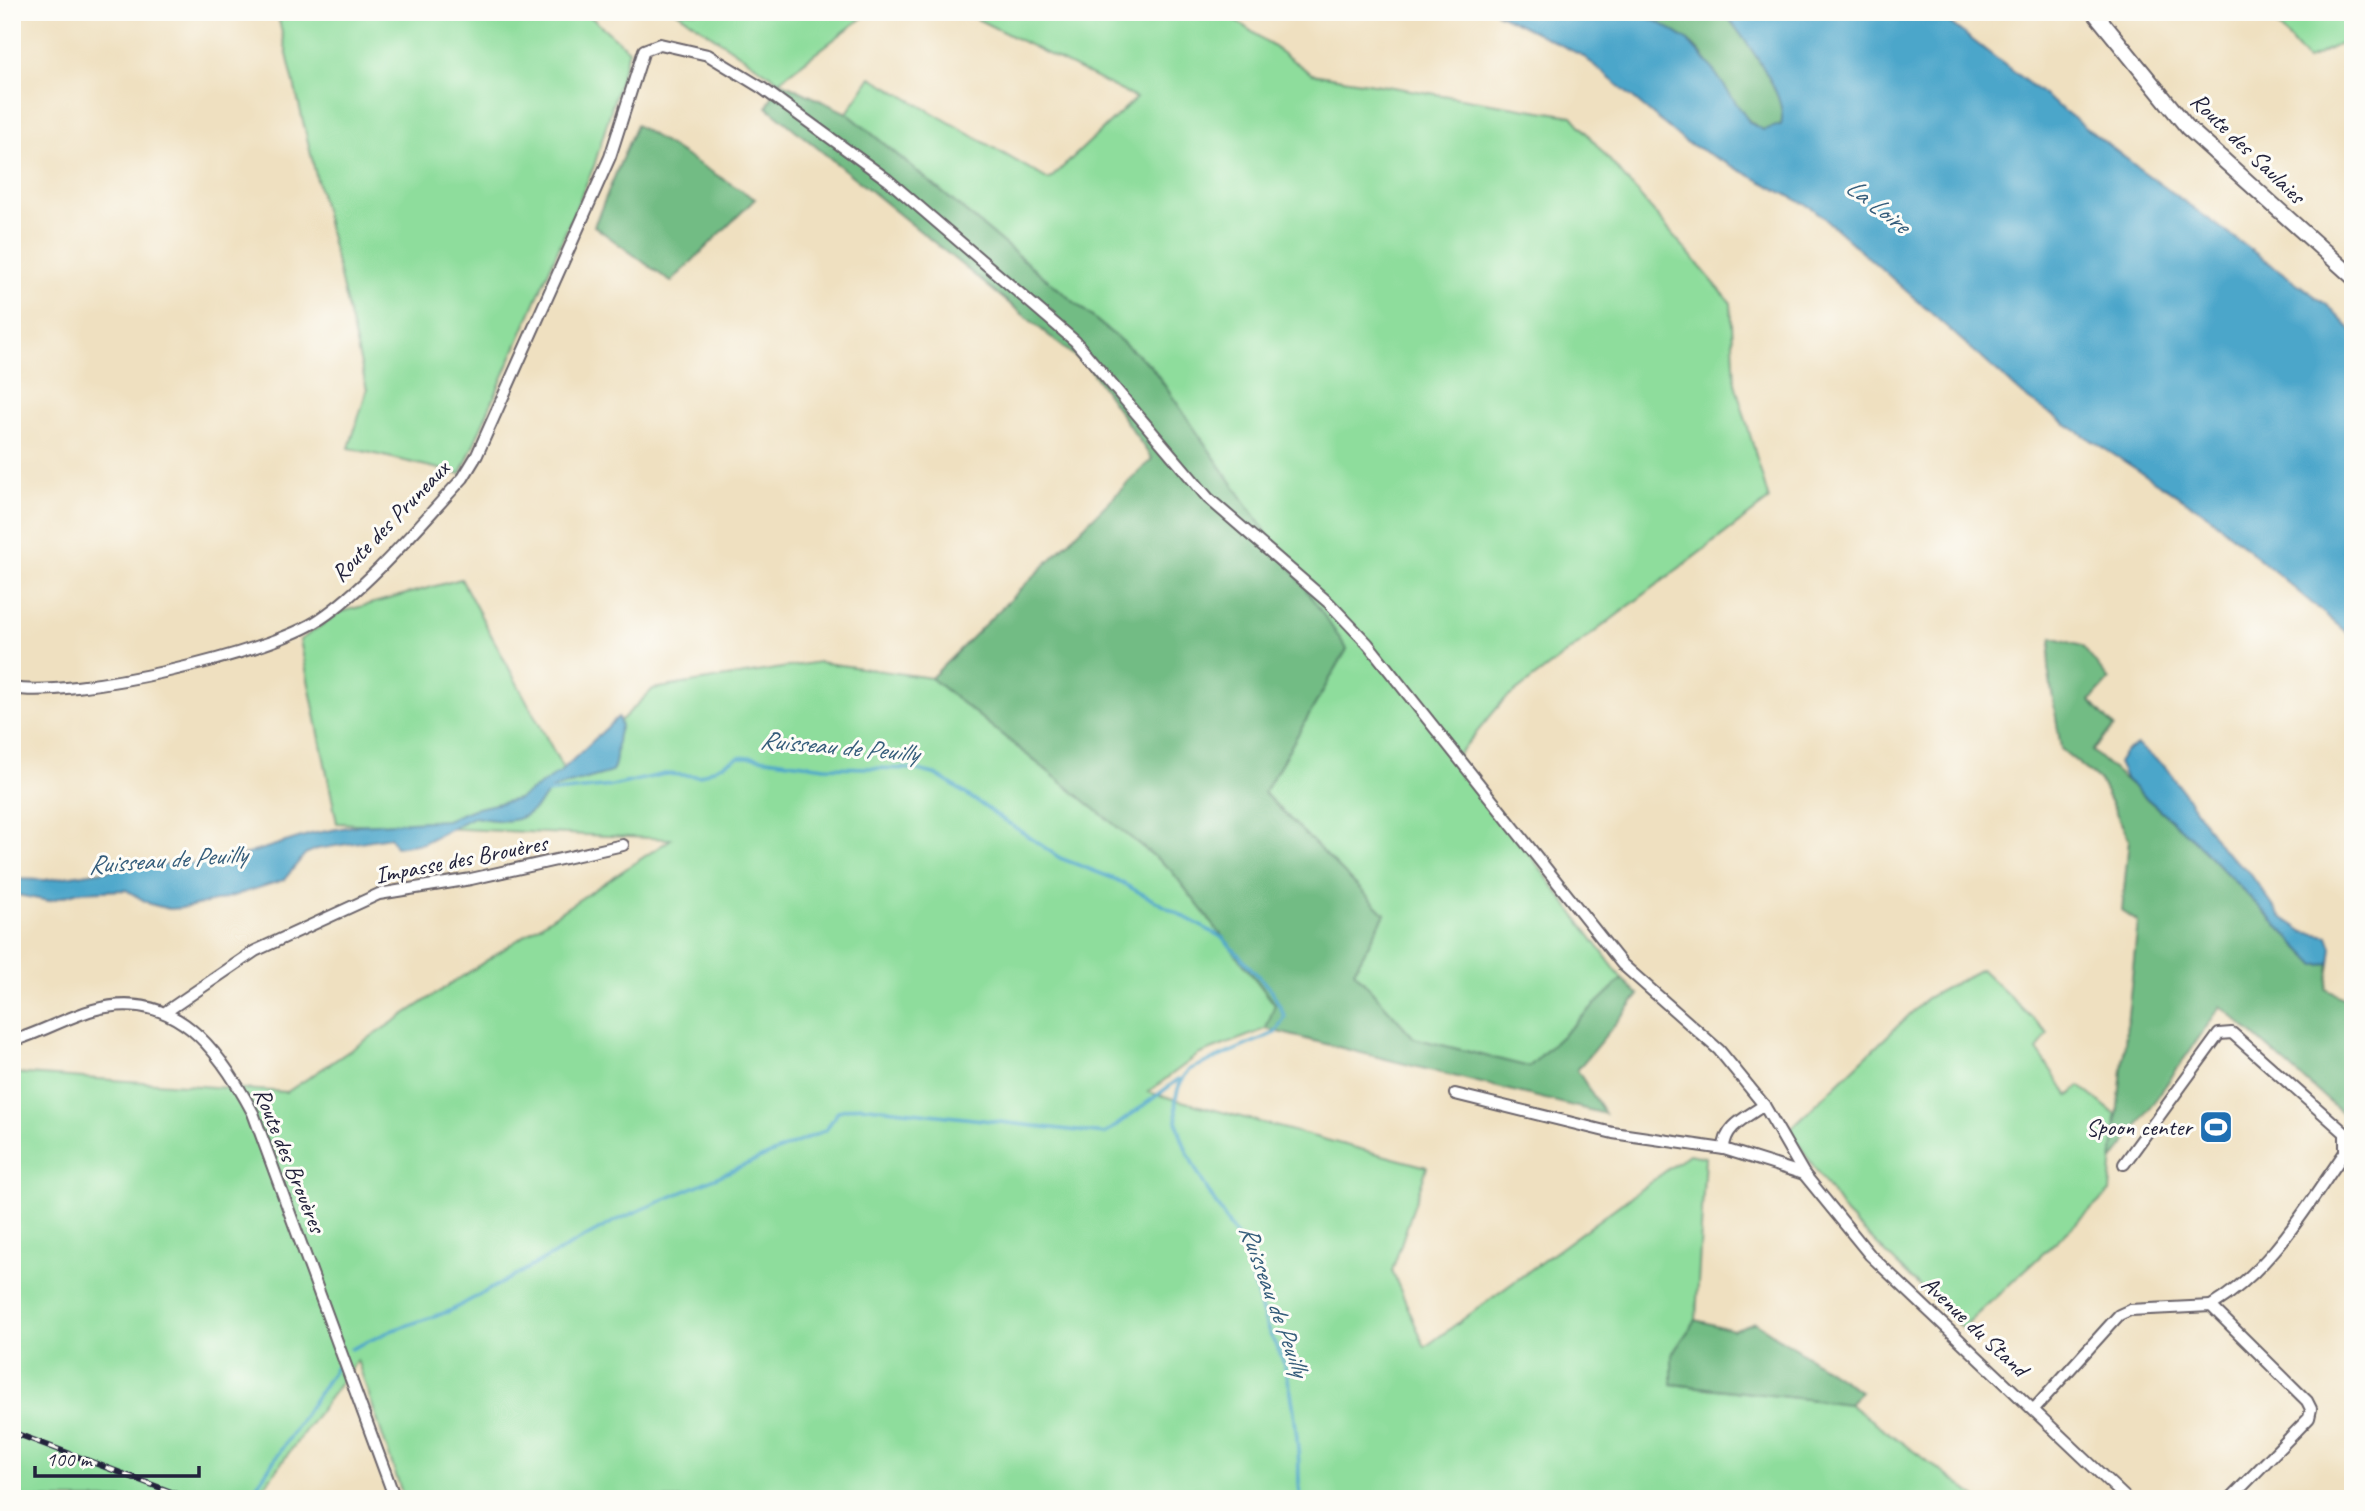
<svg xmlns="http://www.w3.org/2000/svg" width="2365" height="1511" font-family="Caveat,sans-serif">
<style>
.green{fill:#8edd9c;stroke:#58806c;stroke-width:2}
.forest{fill:#72bc84;stroke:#4a6f60;stroke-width:2}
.water{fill:#4ca6ca;stroke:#376482;stroke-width:2}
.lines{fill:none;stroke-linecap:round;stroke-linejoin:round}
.stream{stroke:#4ca6ca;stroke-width:3.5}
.minor-casing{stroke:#6a646a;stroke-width:14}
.tertiary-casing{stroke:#6a646a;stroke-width:18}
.minor{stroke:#fff;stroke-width:10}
.tertiary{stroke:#fff;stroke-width:14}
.rail-casing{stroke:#22223b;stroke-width:6}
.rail{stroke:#fdfcf7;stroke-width:3.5;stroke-dasharray:10;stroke-linecap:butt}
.labels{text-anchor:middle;stroke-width:6;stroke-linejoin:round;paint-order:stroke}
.street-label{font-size:24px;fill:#22223b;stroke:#fdfcf7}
.poi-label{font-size:24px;fill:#22223b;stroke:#fdfcf7;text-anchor:end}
.water-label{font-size:26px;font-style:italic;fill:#355d7b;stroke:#fdfcf7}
</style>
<rect width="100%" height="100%" fill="#fdfcf7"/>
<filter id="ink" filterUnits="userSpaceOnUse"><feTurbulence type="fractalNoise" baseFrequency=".0143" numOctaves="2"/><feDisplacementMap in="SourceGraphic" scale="14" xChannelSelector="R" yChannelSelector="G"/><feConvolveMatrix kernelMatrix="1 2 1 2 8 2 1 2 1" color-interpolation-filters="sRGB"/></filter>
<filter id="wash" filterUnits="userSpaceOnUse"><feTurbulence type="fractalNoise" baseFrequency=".00686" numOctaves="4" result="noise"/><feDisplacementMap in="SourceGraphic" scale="28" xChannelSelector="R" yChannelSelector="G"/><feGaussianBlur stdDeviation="1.57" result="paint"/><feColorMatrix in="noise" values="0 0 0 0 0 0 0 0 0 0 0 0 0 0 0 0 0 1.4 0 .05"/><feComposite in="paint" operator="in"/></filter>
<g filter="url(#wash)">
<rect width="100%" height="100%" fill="#efe0c0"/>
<g class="green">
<path d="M277 12H585L629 50 594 166 461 474 349 448 367 390Z"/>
<path d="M677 12H870L779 81Z"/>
<path d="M963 12H1224L1312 74 1572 116 1731 303 1735 383 1769 500 1502 702 1457 756 1622 979 1529 1067 1414 1038 1354 971 1385 914 1264 793 1347 649 1151 366 847 113 871 77 1049 180 1136 98Z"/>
<path d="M2266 12H2353V54L2341 43 2307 60Z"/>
<path d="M461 579 566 774 653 689 819 662 931 678 1170 869 1275 1005 1266 1029 1198 1055 1148 1092 1427 1167 1392 1271 1425 1347 1689 1154 1705 1157 1696 1320 1672 1354V1384L1849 1404 1979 1499H404L357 1360 255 1499H12V1073L287 1092 671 839 337 823 300 640 341 612Z"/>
<path d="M1981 969 2048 1033 2037 1050 2069 1096 2080 1086 2116 1115 2110 1192 1962 1328 1846 1214 1789 1130 1927 998Z"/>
</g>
<g class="forest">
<path d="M1635 12H1724C1742 35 1790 96 1781 125L1763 130C1729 113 1718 64 1687 40 1672 29 1651 21 1635 12Z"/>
<path d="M779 81 847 113 1151 366 1347 649 1264 793 1385 914 1354 971 1414 1038 1529 1067 1622 979 1639 995 1577 1070 1605 1114 1266 1029 1275 1004 1170 869 931 678 1152 459 1089 368 767 107Z"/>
<path d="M636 125 755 199 671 282 594 226Z"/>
<path d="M2052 637 2082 646 2109 680 2090 701 2114 727 2092 751 2194 840 2316 965 2330 964 2326 989 2353 1003V1123L2221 1006 2112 1162 2138 922 2122 911 2129 839 2100 781 2061 749 2048 668Z"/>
<path d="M1696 1320 1733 1330 1755 1322 1861 1392 1849 1404 1672 1384V1354Z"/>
</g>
<g class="water">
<path d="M1495 12H1635L1660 23 1687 40 1709 64 1750 123 1763 130 1781 125C1790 96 1741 35 1724 12H1936L2141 170 2327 305 2353 332V638L2209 516 2029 400 1814 209 1684 141 1583 56Z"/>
<path d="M618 717 621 726C613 741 620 757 612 772L555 788C546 793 543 800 536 807 517 827 497 820 473 817L423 843 396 847 390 837 317 849 305 854 284 880 220 900 183 908 169 909 150 904 126 890 79 892 48 901 12 894V879L45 880 135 866 221 862 311 834 358 825 446 820 473 809 518 799 560 772Z"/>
<path d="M2137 745 2167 768 2222 849 2249 872 2280 916 2304 932 2328 936 2332 947 2330 964 2316 965 2194 840 2126 780 2118 763 2125 752Z"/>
</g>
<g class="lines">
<g class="stream">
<path d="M545 793 612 786 665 774 699 776 739 757H752L825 767 914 769 934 774 951 784 1060 858 1115 879 1223 938 1272 991 1285 1017 1275 1033 1191 1069C1143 1113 1220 1203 1241 1246 1253 1272 1257 1300 1267 1327 1271 1339 1279 1349 1283 1361 1292 1388 1296 1423 1298 1451 1300 1468 1297 1482 1301 1499"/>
<path d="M351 1349 393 1330 450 1311 615 1221 826 1130 838 1111 860 1106 1105 1134 1179 1079"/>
<path d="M250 1496 337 1366"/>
</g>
</g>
</g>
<g filter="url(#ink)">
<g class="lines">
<g class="minor-casing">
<g id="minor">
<path d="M12 688C73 699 269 654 320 619 369 586 422 522 463 478L477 455 610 157 644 50 660 44 708 55 762 88 888 180 1075 341 1208 498 1329 603 1368 644 1622 964 1719 1050 1764 1105 1804 1174 1870 1255 2127 1499"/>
<path d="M167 1011 255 951 379 894 471 879 623 845"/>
<path d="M12 1041C40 1033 65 1018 93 1010 174 987 219 1049 253 1113L395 1499"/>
<path d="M1455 1094 1613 1133 1724 1149 1804 1174"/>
<path d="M1724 1149C1724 1126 1747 1117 1764 1105"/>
<path d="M2124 1164 2219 1034 2232 1033 2345 1133V1152C2305 1209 2272 1269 2211 1306"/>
<path d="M2034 1409 2119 1315 2130 1310 2211 1306 2307 1401 2311 1409 2309 1418 2230 1499"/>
</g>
</g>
<g class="tertiary-casing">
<path id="tertiary" d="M2094 12 2188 128 2353 277"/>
</g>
<use href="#minor" class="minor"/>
<use href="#tertiary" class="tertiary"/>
<g class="rail-casing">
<path id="rail" d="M12 1432 190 1499"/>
</g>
<use href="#rail" class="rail"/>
</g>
</g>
<defs>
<g id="stadium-square" transform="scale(1.75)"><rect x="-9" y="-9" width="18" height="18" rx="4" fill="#1f6fb2" stroke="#fdfcf7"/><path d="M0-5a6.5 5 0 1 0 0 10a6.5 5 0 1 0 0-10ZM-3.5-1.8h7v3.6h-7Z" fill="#fff"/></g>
</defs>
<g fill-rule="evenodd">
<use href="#stadium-square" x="2216" y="1127"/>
</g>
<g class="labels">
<g class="street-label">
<text transform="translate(2248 148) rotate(44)" y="8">Route des Saulaies</text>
<text transform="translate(390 521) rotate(-46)" y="8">Route des Pruneaux</text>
<text transform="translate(461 859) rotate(-11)" y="8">Impasse des Brouères</text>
<text transform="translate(290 1160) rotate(68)" y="8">Route des Brouères</text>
<text transform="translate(1975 1326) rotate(43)" y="8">Avenue du Stand</text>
</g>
<g class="poi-label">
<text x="2192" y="1135">Spoon center</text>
</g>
<g class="water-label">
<text transform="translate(1878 205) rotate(38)" y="9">La Loire</text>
<text transform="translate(839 746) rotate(5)" y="9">Ruisseau de Peuilly</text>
<text transform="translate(167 859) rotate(-4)" y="9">Ruisseau de Peuilly</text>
<text transform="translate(1275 1300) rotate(70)" y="9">Ruisseau de Peuilly</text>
</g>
</g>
<rect width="2365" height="1511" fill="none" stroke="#fdfcf7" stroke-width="42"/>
<path d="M35 1466v10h164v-10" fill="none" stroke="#22223b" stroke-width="3.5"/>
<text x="46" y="1466" font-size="21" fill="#22223b" stroke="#fdfcf7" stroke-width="5" paint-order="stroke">100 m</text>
</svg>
